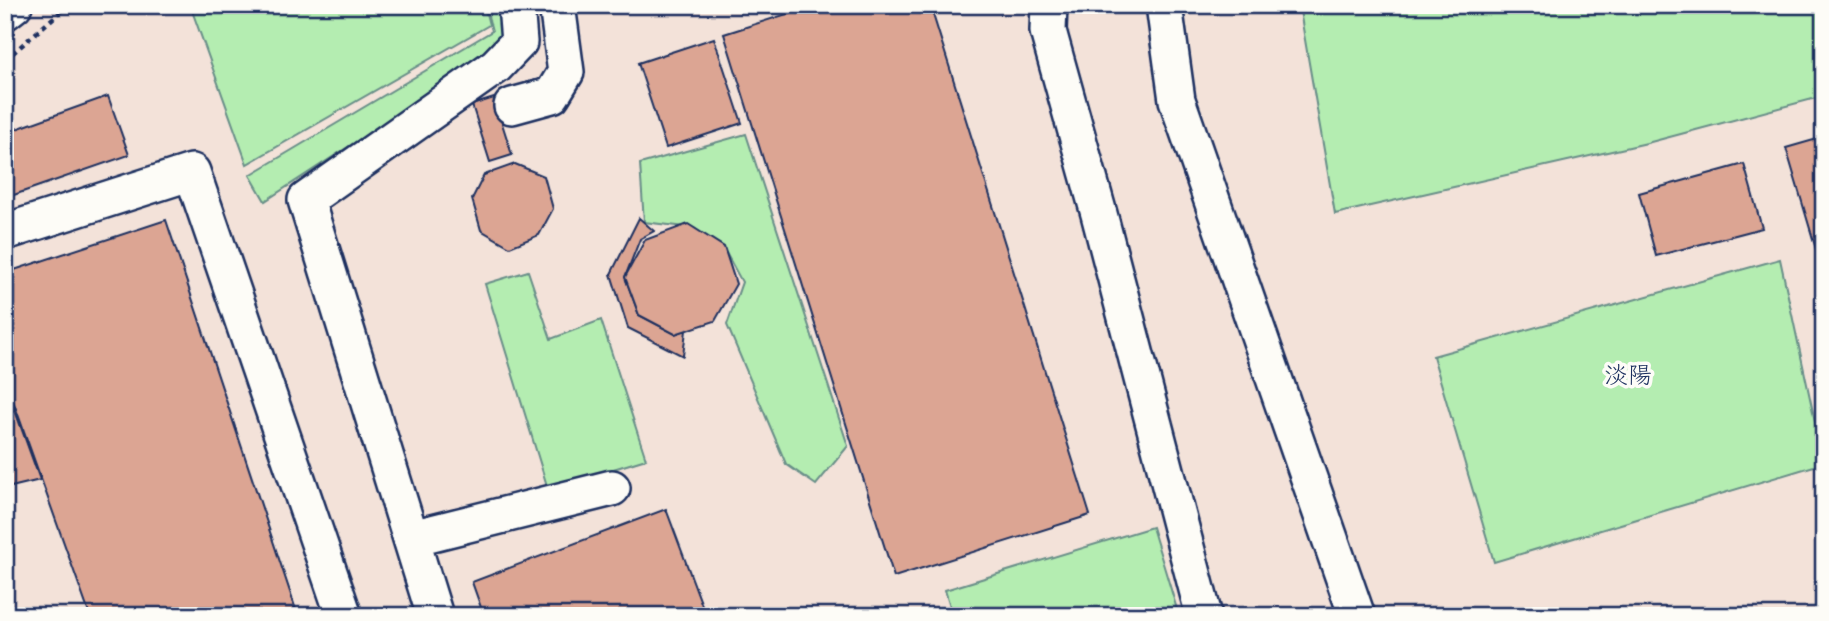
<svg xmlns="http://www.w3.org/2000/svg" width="1829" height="621" font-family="'Balsamiq Sans','Klee One',sans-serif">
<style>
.green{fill:#b4edb1;stroke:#688e88;stroke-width:2}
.building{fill:#dca593;stroke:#1b2f5e;stroke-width:2}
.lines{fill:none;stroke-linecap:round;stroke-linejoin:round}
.minor-casing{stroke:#1b2f5e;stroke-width:40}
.path{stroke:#1b2f5e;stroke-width:4.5;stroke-dasharray:5 5;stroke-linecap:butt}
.minor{stroke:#fdfcf7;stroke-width:35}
.labels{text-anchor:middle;stroke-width:7;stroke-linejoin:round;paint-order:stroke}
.quarter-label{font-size:24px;fill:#1b2f5e;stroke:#fdfcf7}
</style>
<rect width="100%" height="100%" fill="#f3e2d9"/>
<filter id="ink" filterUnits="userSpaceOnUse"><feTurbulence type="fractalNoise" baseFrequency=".0143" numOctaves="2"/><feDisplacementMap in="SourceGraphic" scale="14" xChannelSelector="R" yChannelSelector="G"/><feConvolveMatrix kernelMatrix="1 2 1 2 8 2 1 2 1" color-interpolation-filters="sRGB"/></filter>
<g filter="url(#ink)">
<g class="green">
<path d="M190 5H484L489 25 247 164Z"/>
<path d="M485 5H501L505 19 495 51 265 201 250 175 492 31Z"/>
<path d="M1299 5H1824V96L1647 143 1335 214Z"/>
<path d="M746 134 848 446 816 485 786 464 727 325 742 282 726 253 694 228 644 222 640 164Z"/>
<path d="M1780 259 1824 463 1494 562 1433 356Z"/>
<path d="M528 271 551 339 601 320 646 459 548 489 485 284Z"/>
<path d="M1152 527 1179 616H953L945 590Z"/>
</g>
<g class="building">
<path d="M815 5H930L1090 515 894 577 724 34Z"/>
<path d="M714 38 742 123 666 148 638 63Z"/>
<path d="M108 96 129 155 5 198V133Z"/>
<path d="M494 98 512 155 490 162 472 105Z"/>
<path d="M1824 137V276L1786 148Z"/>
<path d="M515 164 544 176 553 209 539 235 510 247 481 230 472 199 484 175Z"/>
<path d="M1744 164 1762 228 1656 256 1639 193Z"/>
<path d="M639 218 654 231 640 239 625 277 639 315 675 334 686 330 683 356 628 328 611 274Z"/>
<path d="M166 220 298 616H90L5 378V273Z"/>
<path d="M688 224 724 247 736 284 715 321 675 334 639 315 625 277 645 240Z"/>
<path d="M5 383 40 480 7 488 5 482Z"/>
<path d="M666 509 706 616H484L472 582Z"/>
</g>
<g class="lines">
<g class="minor-casing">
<g id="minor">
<path d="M1049 5 1048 31 1099 214 1204 616"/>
<path d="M1164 5 1177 100 1357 616"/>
<path d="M5 12 14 5"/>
<path d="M512 106 552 95 566 72 557 5"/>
<path d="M5 232 192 172 344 616"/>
<path d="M412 538 612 488"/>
<path d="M435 616 306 200 496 66 519 42 516 5"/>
</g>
</g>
<path class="path" d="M5 60 68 5"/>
<use href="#minor" class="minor"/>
</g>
</g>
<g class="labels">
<g class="quarter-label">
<text x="1628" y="383">淡陽</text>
</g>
</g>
<rect width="1829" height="621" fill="none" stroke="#fdfcf7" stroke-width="28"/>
<rect x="14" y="14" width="1801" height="593" fill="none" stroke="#1b2f5e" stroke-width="2.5" filter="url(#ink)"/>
</svg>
